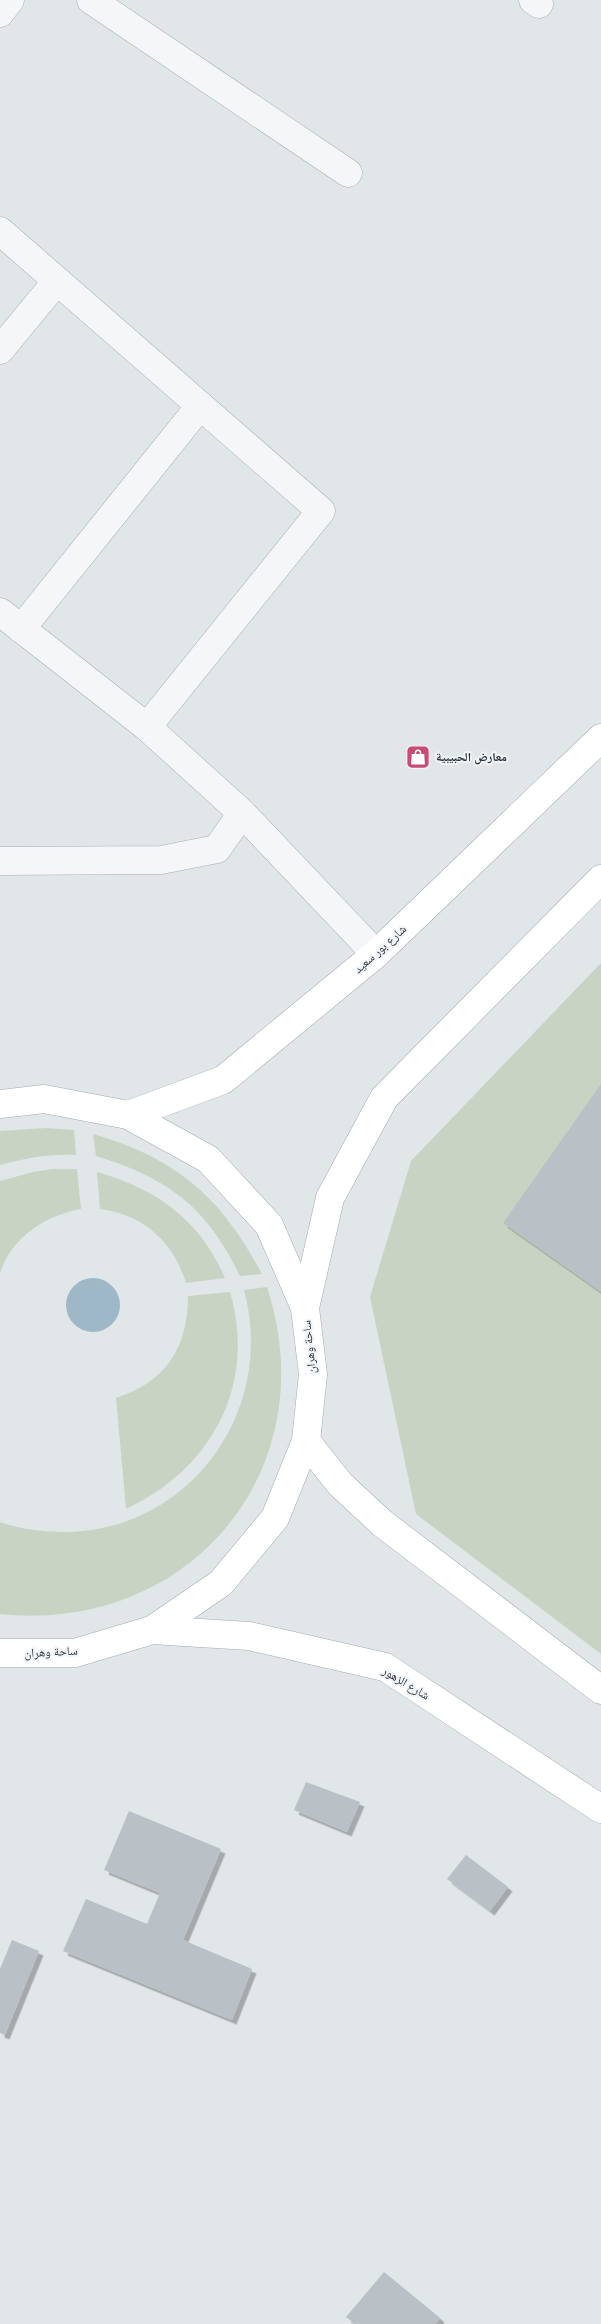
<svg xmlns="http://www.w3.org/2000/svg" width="601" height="2324" font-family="'Noto Sans','Noto Naskh Arabic',sans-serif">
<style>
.green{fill:#c9d3c3}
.water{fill:#9eb8c8}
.building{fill:#b9c0c6;filter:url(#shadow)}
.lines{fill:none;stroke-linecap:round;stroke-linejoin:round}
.minor-casing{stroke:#a6aeb3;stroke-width:29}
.primary-casing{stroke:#a1acb4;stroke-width:29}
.minor{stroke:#f4f6f8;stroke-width:28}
.primary{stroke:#fff;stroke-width:28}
.labels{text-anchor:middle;stroke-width:4;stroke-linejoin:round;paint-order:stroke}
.poi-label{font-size:12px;font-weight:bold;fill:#2a3640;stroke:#f1f4f7;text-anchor:start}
.street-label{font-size:12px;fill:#2a3640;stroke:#f1f4f7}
</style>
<defs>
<filter id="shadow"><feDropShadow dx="4.5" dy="4.5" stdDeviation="0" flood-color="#0004"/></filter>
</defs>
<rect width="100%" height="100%" fill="#e1e6e9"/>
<g class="green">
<path d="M601 963V1654L416 1514 370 1297 411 1161Z"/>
<path d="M46 1128 74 1130 76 1155C49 1154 26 1158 0 1165V1131Z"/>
<path d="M93 1134C177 1158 222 1198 262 1274L240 1276C207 1207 168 1178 96 1156Z"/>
<path d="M53 1169H77L81 1209C46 1215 10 1238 0 1274V1181L33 1172Z"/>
<path d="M97 1172C157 1189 200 1220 225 1278L186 1283C173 1241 144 1215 100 1209Z"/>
<path d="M267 1287C327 1470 189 1634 0 1614V1522C19 1529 40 1531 60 1532 188 1534 277 1412 244 1290Z"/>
<path d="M230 1292C257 1385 212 1469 126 1509L116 1398C165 1382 188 1349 188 1296Z"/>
</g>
<circle class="water" cx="93" cy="1305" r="27"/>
<g class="building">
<path d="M601 1084V1292L503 1223Z"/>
<path d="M306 1782 360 1802 347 1832 294 1810Z"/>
<path d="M129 1811 221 1849 183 1940 252 1969 232 2020 63 1951 86 1899 147 1924 160 1893 104 1870Z"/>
<path d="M466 1855 508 1887 490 1911 447 1879Z"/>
<path d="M12 1940 39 1951 5 2035 0 2033V1969Z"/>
<path d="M384 2272 440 2318 435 2324H356L346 2317Z"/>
</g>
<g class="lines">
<g class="minor-casing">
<g id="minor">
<path d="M91 0 348 173"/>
<path d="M533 0 539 4"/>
<path d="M0 13 10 0"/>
<path d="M0 231 321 511 147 727"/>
<path d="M0 350 57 281"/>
<path d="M0 612 147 727 242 813 376 954"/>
<path d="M21 629 200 406"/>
<path d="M0 861 161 860 217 849 242 813"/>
</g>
</g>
<g class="primary-casing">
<g id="primary">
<path d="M0 1104 44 1099 128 1115 208 1159 269 1225 305 1308 313 1374 306 1441 275 1518 221 1583 152 1630 75 1653H0"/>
<path d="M128 1115 223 1080 376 954 601 738"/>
<path d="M305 1308 330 1198 384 1098 601 879"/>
<path d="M306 1441 340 1484 382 1523 601 1690"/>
<path d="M152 1630 249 1636 385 1667 601 1809"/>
</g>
</g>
<use href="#minor" class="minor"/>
<use href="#primary" class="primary"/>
</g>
<defs>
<g id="shop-square" transform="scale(1.25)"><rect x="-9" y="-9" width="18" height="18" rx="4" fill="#c84c72" stroke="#f1f4f7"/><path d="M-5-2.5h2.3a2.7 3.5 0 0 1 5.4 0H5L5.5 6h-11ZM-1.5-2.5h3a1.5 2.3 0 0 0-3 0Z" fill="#fff"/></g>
</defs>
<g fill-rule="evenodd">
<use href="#shop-square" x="418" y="757"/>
</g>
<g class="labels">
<g class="poi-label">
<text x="436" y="761">معارض الحبيبية</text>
</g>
<g class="street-label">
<text transform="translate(380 949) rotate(-42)" y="4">شارع بور سعيد</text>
<text transform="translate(309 1347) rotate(-96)" y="4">ساحة وهران</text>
<text transform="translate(51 1652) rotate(-3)" y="4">ساحة وهران</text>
<text transform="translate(406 1683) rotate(31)" y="4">شارع الزهور</text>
</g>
</g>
</svg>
